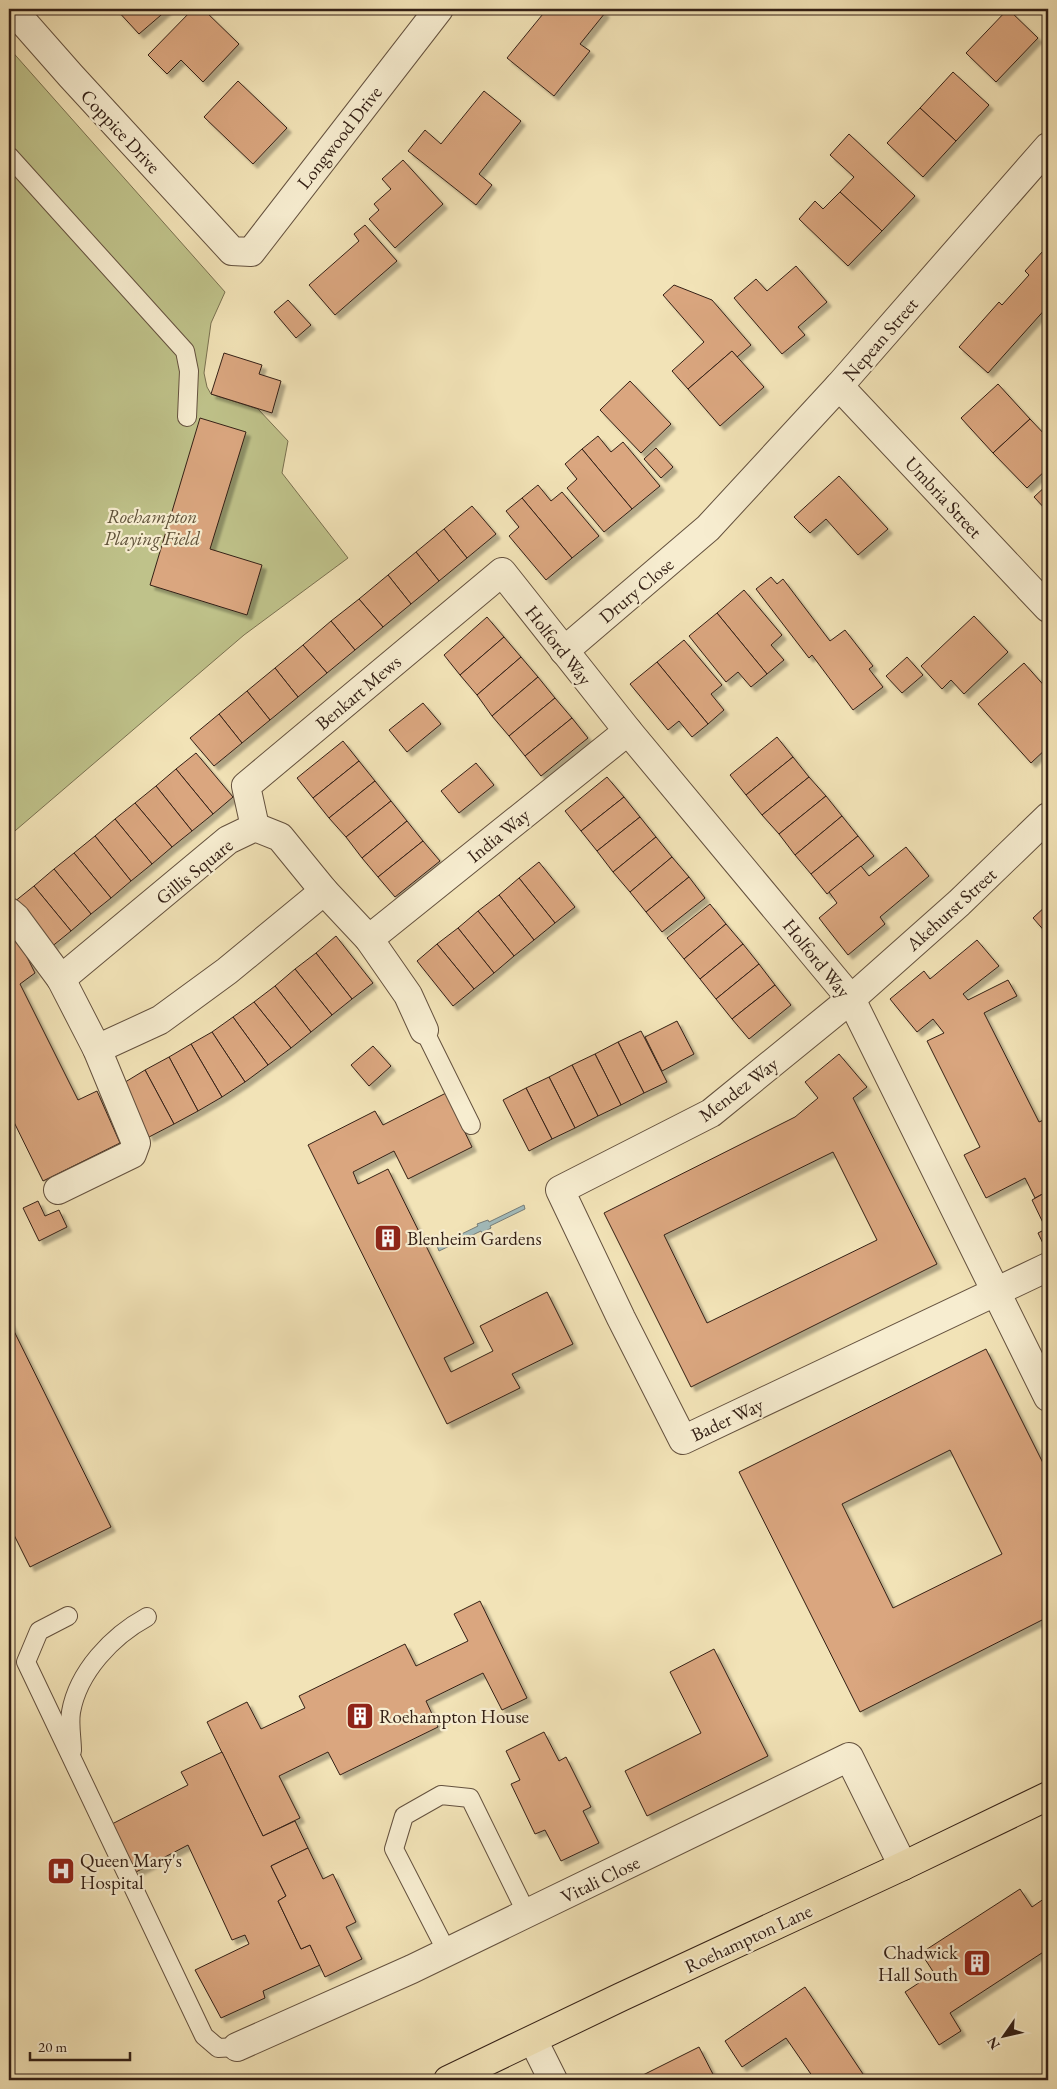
<svg xmlns="http://www.w3.org/2000/svg" width="1057" height="2089" font-family="'EB Garamond',serif">
<style>
.green{fill:#bfc28a;stroke:#7a7150}
.water{fill:#a2bbbb;stroke:#767d79}
.building{fill:#daa67f;stroke:#342016;fill-rule:evenodd;filter:url(#shadow)}
.lines{fill:none;stroke-linecap:round;stroke-linejoin:round}
.service-casing{stroke:#64513e;stroke-width:20}
.minor-casing{stroke:#64513e;stroke-width:30}
.tertiary-casing{stroke:#64513e;stroke-width:30}
.trunk-casing{stroke:#342016;stroke-width:30}
.service{stroke:#f7edd0;stroke-width:18}
.minor{stroke:#f7edd0;stroke-width:28}
.tertiary{stroke:#f7edd0;stroke-width:28}
.trunk{stroke:#f2e3b7;stroke-width:28}
.labels{text-anchor:middle;stroke-width:4.5;stroke-linejoin:round;paint-order:stroke}
.street-label{font-size:19px;fill:#342016;stroke:#f7edd0}
.park-label{font-size:19px;font-style:italic;fill:#5e5139;stroke:#f7edd0}
.poi-label{font-size:19px;fill:#342016;stroke:#f7edd0;text-anchor:start}
</style>
<defs>
<filter id="shadow"><feDropShadow dx="4.5" dy="4.5" stdDeviation="1" flood-color="#0004"/></filter>
</defs>
<rect width="100%" height="100%" fill="#f2e3b7"/>
<filter id="stains"><feTurbulence type="fractalNoise" baseFrequency=".004" numOctaves="4"/><feColorMatrix values="0 0 0 0 .2 0 0 0 0 .09 0 0 0 0 .02 0 0 0 .5 -.17"/></filter>
<radialGradient id="worn" r=".72"><stop offset=".6" stop-color="#630" stop-opacity="0"/><stop offset="1" stop-color="#630" stop-opacity=".3"/></radialGradient>
<path class="green" d="M9 48 225 292 211 323 204 373 207 387 211 394 258 409 288 441 282 473 348 558 244 635 9 836Z"/>
<path class="water" d="M524 1205 525 1209 490 1226 491 1228 482 1233 481 1231 439 1251 437 1246 478 1226 477 1224 488 1220 489 1222Z"/>
<g class="building">
<path d="M116 9H168L139 34Z"/>
<path d="M193 9H203L239 44 203 82 181 60 167 74 148 55Z"/>
<path d="M547 9H600L605 13 580 44 590 51 554 96 507 58Z"/>
<path d="M1008 9 1038 38 996 82 966 53Z"/>
<path d="M953 72 989 105 956 141 920 108Z"/>
<path d="M238 81 287 128 253 164 204 117Z"/>
<path d="M484 91 521 121 479 174 492 185 476 205 408 151 425 130 441 144Z"/>
<path d="M920 108 956 141 923 177 887 143Z"/>
<path d="M849 134 915 196 882 231 840 192 854 177 830 155Z"/>
<path d="M403 160 443 204 395 248 369 219 379 210 374 204 391 189 382 179Z"/>
<path d="M840 192 882 231 848 266 799 219 815 201 823 209Z"/>
<path d="M365 225 397 261 335 315 309 285 359 241 354 234Z"/>
<path d="M1043 251 1048 256V306L988 373 959 347 999 302 1002 305 1029 275 1025 271Z"/>
<path d="M796 266 827 302 798 327 805 335 782 354 734 298 756 279 767 291Z"/>
<path d="M674 285 712 300 751 345 737 357 732 351 688 389 672 371 704 342 663 295Z"/>
<path d="M288 300 311 325 296 338 274 312Z"/>
<path d="M732 351 764 387 720 426 688 389Z"/>
<path d="M224 353 262 365 259 374 281 381 272 413 211 394Z"/>
<path d="M630 381 671 424 641 453 600 410Z"/>
<path d="M998 384 1030 419 993 453 961 418Z"/>
<path d="M200 418 246 432 210 549 262 565 247 615 150 585Z"/>
<path d="M1030 419 1048 438V468L1027 488 993 453Z"/>
<path d="M598 436 611 452 623 442 660 486 632 509 582 449Z"/>
<path d="M656 448 673 467 661 478 644 459Z"/>
<path d="M582 449 632 509 604 532 567 488 577 479 565 464Z"/>
<path d="M839 476 888 529 858 555 826 519 810 533 794 517Z"/>
<path d="M1048 484V512L1034 497Z"/>
<path d="M538 485 551 501 562 492 599 536 572 558 522 498Z"/>
<path d="M522 498 572 558 546 580 509 536 519 527 506 511Z"/>
<path d="M472 506 496 534 467 558 444 529Z"/>
<path d="M444 529 467 558 439 581 416 552Z"/>
<path d="M416 552 439 581 411 604 388 575Z"/>
<path d="M388 575 411 604 383 627 359 599Z"/>
<path d="M771 577 777 584 783 579 830 641 845 630 873 666 869 669 883 687 853 710 812 655 809 658 756 589Z"/>
<path d="M744 590 782 635 771 645 784 660 767 674 717 613Z"/>
<path d="M359 599 383 627 355 650 331 621Z"/>
<path d="M717 613 767 674 751 687 738 672 726 682 689 636Z"/>
<path d="M974 616 1008 652 964 694 951 680 942 689 921 666Z"/>
<path d="M487 617 504 637 460 675 444 655Z"/>
<path d="M331 621 355 650 327 673 303 645Z"/>
<path d="M504 637 521 657 477 695 460 675Z"/>
<path d="M684 640 722 685 711 694 724 710 708 724 657 662Z"/>
<path d="M303 645 327 673 298 697 275 668Z"/>
<path d="M521 657 538 677 492 716 477 695Z"/>
<path d="M907 657 923 675 902 693 886 676Z"/>
<path d="M657 662 708 724 692 737 679 721 668 730 630 684Z"/>
<path d="M1024 663 1048 690V714L1045 717 1048 721V747L1031 763 978 704Z"/>
<path d="M275 668 298 697 270 720 247 691Z"/>
<path d="M538 677 555 698 509 736 492 716Z"/>
<path d="M247 691 270 720 242 743 219 714Z"/>
<path d="M555 698 572 718 525 756 509 736Z"/>
<path d="M423 703 441 724 407 752 389 730Z"/>
<path d="M219 714 242 743 214 766 190 738Z"/>
<path d="M572 718 588 738 541 776 525 756Z"/>
<path d="M777 737 793 757 746 795 730 775Z"/>
<path d="M343 741 359 761 313 798 297 778Z"/>
<path d="M196 753 233 797 213 814 176 769Z"/>
<path d="M793 757 809 777 762 815 746 795Z"/>
<path d="M359 761 375 781 329 818 313 798Z"/>
<path d="M476 763 494 785 459 813 441 791Z"/>
<path d="M176 769 213 814 192 831 156 786Z"/>
<path d="M607 777 624 797 581 831 565 811Z"/>
<path d="M809 777 826 796 779 834 762 815Z"/>
<path d="M375 781 391 801 346 837 329 818Z"/>
<path d="M156 786 192 831 172 847 135 803Z"/>
<path d="M826 796 842 816 795 855 779 834Z"/>
<path d="M624 797 640 817 597 851 581 831Z"/>
<path d="M391 801 407 821 362 858 346 837Z"/>
<path d="M135 803 172 847 152 864 115 819Z"/>
<path d="M842 816 858 836 811 874 795 855Z"/>
<path d="M640 817 656 837 613 872 597 851Z"/>
<path d="M115 819 152 864 131 881 95 836Z"/>
<path d="M407 821 423 841 378 877 362 858Z"/>
<path d="M95 836 131 881 111 898 74 853Z"/>
<path d="M858 836 874 856 827 894 811 874Z"/>
<path d="M656 837 672 857 630 892 613 872Z"/>
<path d="M423 841 440 861 395 897 378 877Z"/>
<path d="M906 847 929 876 880 917 885 924 848 955 819 918 837 903 829 892 861 866 869 876Z"/>
<path d="M74 853 111 898 91 914 54 869Z"/>
<path d="M672 857 689 877 646 912 630 892Z"/>
<path d="M539 862 575 907 555 923 519 878Z"/>
<path d="M54 869 91 914 71 931 34 886Z"/>
<path d="M689 877 705 898 662 932 646 912Z"/>
<path d="M519 878 555 923 534 940 499 895Z"/>
<path d="M34 886 71 931 50 948 14 902Z"/>
<path d="M499 895 534 940 514 956 478 911Z"/>
<path d="M710 904 726 924 684 959 667 938Z"/>
<path d="M1048 904V935L1033 918Z"/>
<path d="M478 911 514 956 494 973 458 928Z"/>
<path d="M726 924 743 944 700 979 684 959Z"/>
<path d="M458 928 494 973 474 989 437 944Z"/>
<path d="M15 933 35 973 20 984 78 1100 97 1091 120 1143 43 1181 9 1112V936Z"/>
<path d="M336 936 373 983 352 999 316 953Z"/>
<path d="M977 940 999 966 963 994 968 1000 1008 980 1017 996 984 1013 1039 1122 1048 1118V1191L1035 1198 1025 1178 986 1198 964 1155 980 1147 927 1041 944 1033 933 1019 917 1032 890 999 924 971 930 979Z"/>
<path d="M437 944 474 989 453 1006 417 961Z"/>
<path d="M743 944 759 964 716 999 700 979Z"/>
<path d="M316 953 352 999 332 1015 295 969Z"/>
<path d="M759 964 775 985 732 1019 716 999Z"/>
<path d="M295 969 332 1015 311 1032 275 986Z"/>
<path d="M775 985 791 1005 749 1039 732 1019Z"/>
<path d="M275 986 311 1032 291 1048 254 1002Z"/>
<path d="M254 1002 291 1048 268 1065 233 1017Z"/>
<path d="M233 1017 268 1065 245 1082 212 1032Z"/>
<path d="M677 1021 694 1054 662 1071 645 1037Z"/>
<path d="M641 1031 667 1082 644 1093 618 1042Z"/>
<path d="M212 1032 245 1082 222 1097 191 1044Z"/>
<path d="M618 1042 644 1093 621 1105 595 1054Z"/>
<path d="M191 1044 222 1097 198 1111 169 1057Z"/>
<path d="M373 1046 391 1066 369 1086 351 1065Z"/>
<path d="M595 1054 621 1105 598 1116 572 1065Z"/>
<path d="M839 1054 867 1087 853 1098 937 1264 691 1387 604 1213 795 1117 818 1098 805 1082ZM833 1152 877 1240 707 1323 664 1235Z"/>
<path d="M169 1057 198 1111 174 1124 145 1070Z"/>
<path d="M572 1065 598 1116 575 1128 549 1077Z"/>
<path d="M145 1070 174 1124 149 1137 122 1084Z"/>
<path d="M549 1077 575 1128 552 1139 526 1088Z"/>
<path d="M526 1088 552 1139 529 1151 503 1100Z"/>
<path d="M446 1093 472 1147 408 1179 394 1151 353 1172 358 1184 388 1169 474 1343 444 1358 451 1372 493 1351 480 1326 547 1292 573 1344 512 1374 520 1388 447 1424 308 1145 375 1111 383 1125Z"/>
<path d="M1048 1191V1254L1038 1233 1046 1229 1032 1200Z"/>
<path d="M38 1201 45 1216 59 1210 67 1227 39 1241 23 1208Z"/>
<path d="M9 1321 111 1527 30 1567 9 1525Z"/>
<path d="M986 1349 1048 1473V1617L860 1712 739 1472ZM950 1450 1002 1554 893 1608 842 1504Z"/>
<path d="M480 1601 527 1698 502 1710 483 1673 426 1701 438 1727 340 1775 328 1752 279 1776 300 1818 263 1836 207 1722 247 1702 261 1729 305 1708 299 1696 405 1644 416 1666 468 1641 454 1614Z"/>
<path d="M714 1649 768 1756 647 1816 625 1771 701 1733 670 1672Z"/>
<path d="M544 1732 559 1761 566 1757 591 1807 583 1811 599 1843 561 1861 545 1830 535 1834 511 1784 520 1780 506 1751Z"/>
<path d="M222 1752 263 1836 295 1821 308 1848 271 1866 286 1896 278 1901 301 1949 310 1945 320 1965 263 1991 265 1998 221 2018 195 1970 249 1944 245 1935 232 1940 188 1845 136 1872 112 1824 188 1785 181 1772Z"/>
<path d="M308 1848 323 1879 333 1874 356 1922 346 1927 362 1959 325 1977 310 1945 301 1949 278 1901 286 1896 271 1866Z"/>
<path d="M1020 1889 1032 1907 1048 1896V1949L950 2013 961 2031 939 2045 905 1992 934 1973 921 1953Z"/>
<path d="M805 1987 867 2080H815L786 2038 742 2067 725 2041Z"/>
<path d="M699 2047 716 2080H644L641 2076Z"/>
</g>
<g class="lines">
<g class="service-casing">
<g id="service">
<path d="M9 156 185 351 189 371 187 417"/>
<path d="M424 1030 471 1125"/>
<path d="M68 1616 39 1631 26 1662 204 2036 218 2048 237 2047"/>
<path d="M72 1751C72 1739 69 1724 71 1712 78 1672 112 1636 147 1617"/>
<path d="M447 1952 394 1849 404 1816 441 1795 470 1798 527 1914"/>
</g>
</g>
<g class="minor-casing">
<g id="minor">
<path d="M12 9 71 76 232 251 251 252 439 9"/>
<path d="M839 386 1048 608"/>
<path d="M564 651 708 528 839 386 1048 147"/>
<path d="M1048 817 959 903 851 999 711 1113 560 1190 621 1318 683 1440 1048 1267"/>
<path d="M255 827 246 786 502 572 628 731 851 999 1048 1397"/>
<path d="M9 912 16 918 61 979 97 1049 136 1143 132 1154 58 1190"/>
<path d="M369 939 628 731"/>
<path d="M61 979 228 840 255 827 280 837 324 891 369 939 408 995 424 1030"/>
<path d="M97 1049 160 1020 227 971 324 891"/>
<path d="M237 2047 412 1969 849 1757 903 1866"/>
</g>
</g>
<g class="tertiary-casing">
<path id="tertiary" d="M533 2040 553 2080"/>
</g>
<g class="trunk-casing">
<path id="trunk" d="M448 2080 621 1997 903 1866 1048 1796"/>
</g>
<use href="#service" class="service"/>
<use href="#minor" class="minor"/>
<use href="#tertiary" class="tertiary"/>
<use href="#trunk" class="trunk"/>
</g>
<defs>
<g id="building-square" transform="scale(1.4375)"><rect x="-9" y="-9" width="18" height="18" rx="4" fill="#8f2418" stroke="#f7edd0"/><path d="M-4-6H4V6H1V3H-1V6H-4ZM-2.5-4.3h1.7v1.8h-1.7ZM.8-4.3h1.7v1.8H.8ZM-2.5-1h1.7V.8h-1.7ZM.8-1h1.7V.8H.8Z" fill="#fff"/></g>
<g id="hospital-square" transform="scale(1.4375)"><rect x="-9" y="-9" width="18" height="18" rx="4" fill="#8f2418" stroke="#f7edd0"/><path d="M-5-5h3v3.5h4V-5h3V5h-3V1.5h-4V5h-3Z" fill="#fff"/></g>
</defs>
<g fill-rule="evenodd">
<use href="#building-square" x="388" y="1238"/>
<use href="#building-square" x="360" y="1716"/>
<use href="#hospital-square" x="61" y="1871"/>
<use href="#building-square" x="977" y="1963"/>
</g>
<g class="labels">
<g class="street-label">
<text transform="translate(121 131) rotate(47)" y="7">Coppice Drive</text>
<text transform="translate(339 137) rotate(-52)" y="7">Longwood Drive</text>
<text transform="translate(880 339) rotate(-49)" y="7">Nepean Street</text>
<text transform="translate(944 497) rotate(47)" y="7">Umbria Street</text>
<text transform="translate(636 590) rotate(-40)" y="7">Drury Close</text>
<text transform="translate(559 645) rotate(52)" y="7">Holford Way</text>
<text transform="translate(358 692) rotate(-40)" y="7">Benkart Mews</text>
<text transform="translate(498 835) rotate(-39)" y="7">India Way</text>
<text transform="translate(194 871) rotate(-39)" y="7">Gillis Square</text>
<text transform="translate(951 909) rotate(-42)" y="7">Akehurst Street</text>
<text transform="translate(817 958) rotate(51)" y="7">Holford Way</text>
<text transform="translate(738 1089) rotate(-37)" y="7">Mendez Way</text>
<text transform="translate(727 1419) rotate(-25)" y="7">Bader Way</text>
<text transform="translate(600 1879) rotate(-26)" y="7">Vitali Close</text>
<text transform="translate(748 1938) rotate(-25)" y="7">Roehampton Lane</text>
</g>
<g class="park-label">
<text x="152" y="523">Roehampton<tspan x="152" dy="22">Playing Field</tspan></text>
</g>
<g class="poi-label">
<text x="407" y="1245">Blenheim Gardens</text>
<text x="379" y="1723">Roehampton House</text>
<text x="80" y="1867">Queen Mary's<tspan x="80" dy="22">Hospital</tspan></text>
<text x="958" y="1959" text-anchor="end">Chadwick<tspan x="958" dy="22">Hall South</tspan></text>
</g>
</g>
<rect width="1057" height="2089" fill="none" stroke="#f2e3b7" stroke-width="30"/>
<rect x="10" y="10" width="1037" height="2069" fill="none" stroke="#342016" stroke-width="2.5"/>
<rect x="15" y="15" width="1027" height="2059" fill="none" stroke="#342016"/>
<g transform="translate(1004 2036) rotate(236)" stroke="#f7edd0" stroke-width="4" paint-order="stroke">
<path d="M0-4L9 19L0 12L-9 19Z" fill="#342016"/>
<text y="-8" font-size="14" font-weight="bold" text-anchor="middle" fill="#342016">N</text>
</g>
<path d="M30 2052v8h100v-8" fill="none" stroke="#342016" stroke-width="2.5"/>
<text x="38" y="2052" font-size="15" fill="#342016" stroke="#f7edd0" stroke-width="4" paint-order="stroke">20 m</text>
<rect width="100%" height="100%" filter="url(#stains)"/>
<rect width="100%" height="100%" fill="url(#worn)"/>
</svg>
